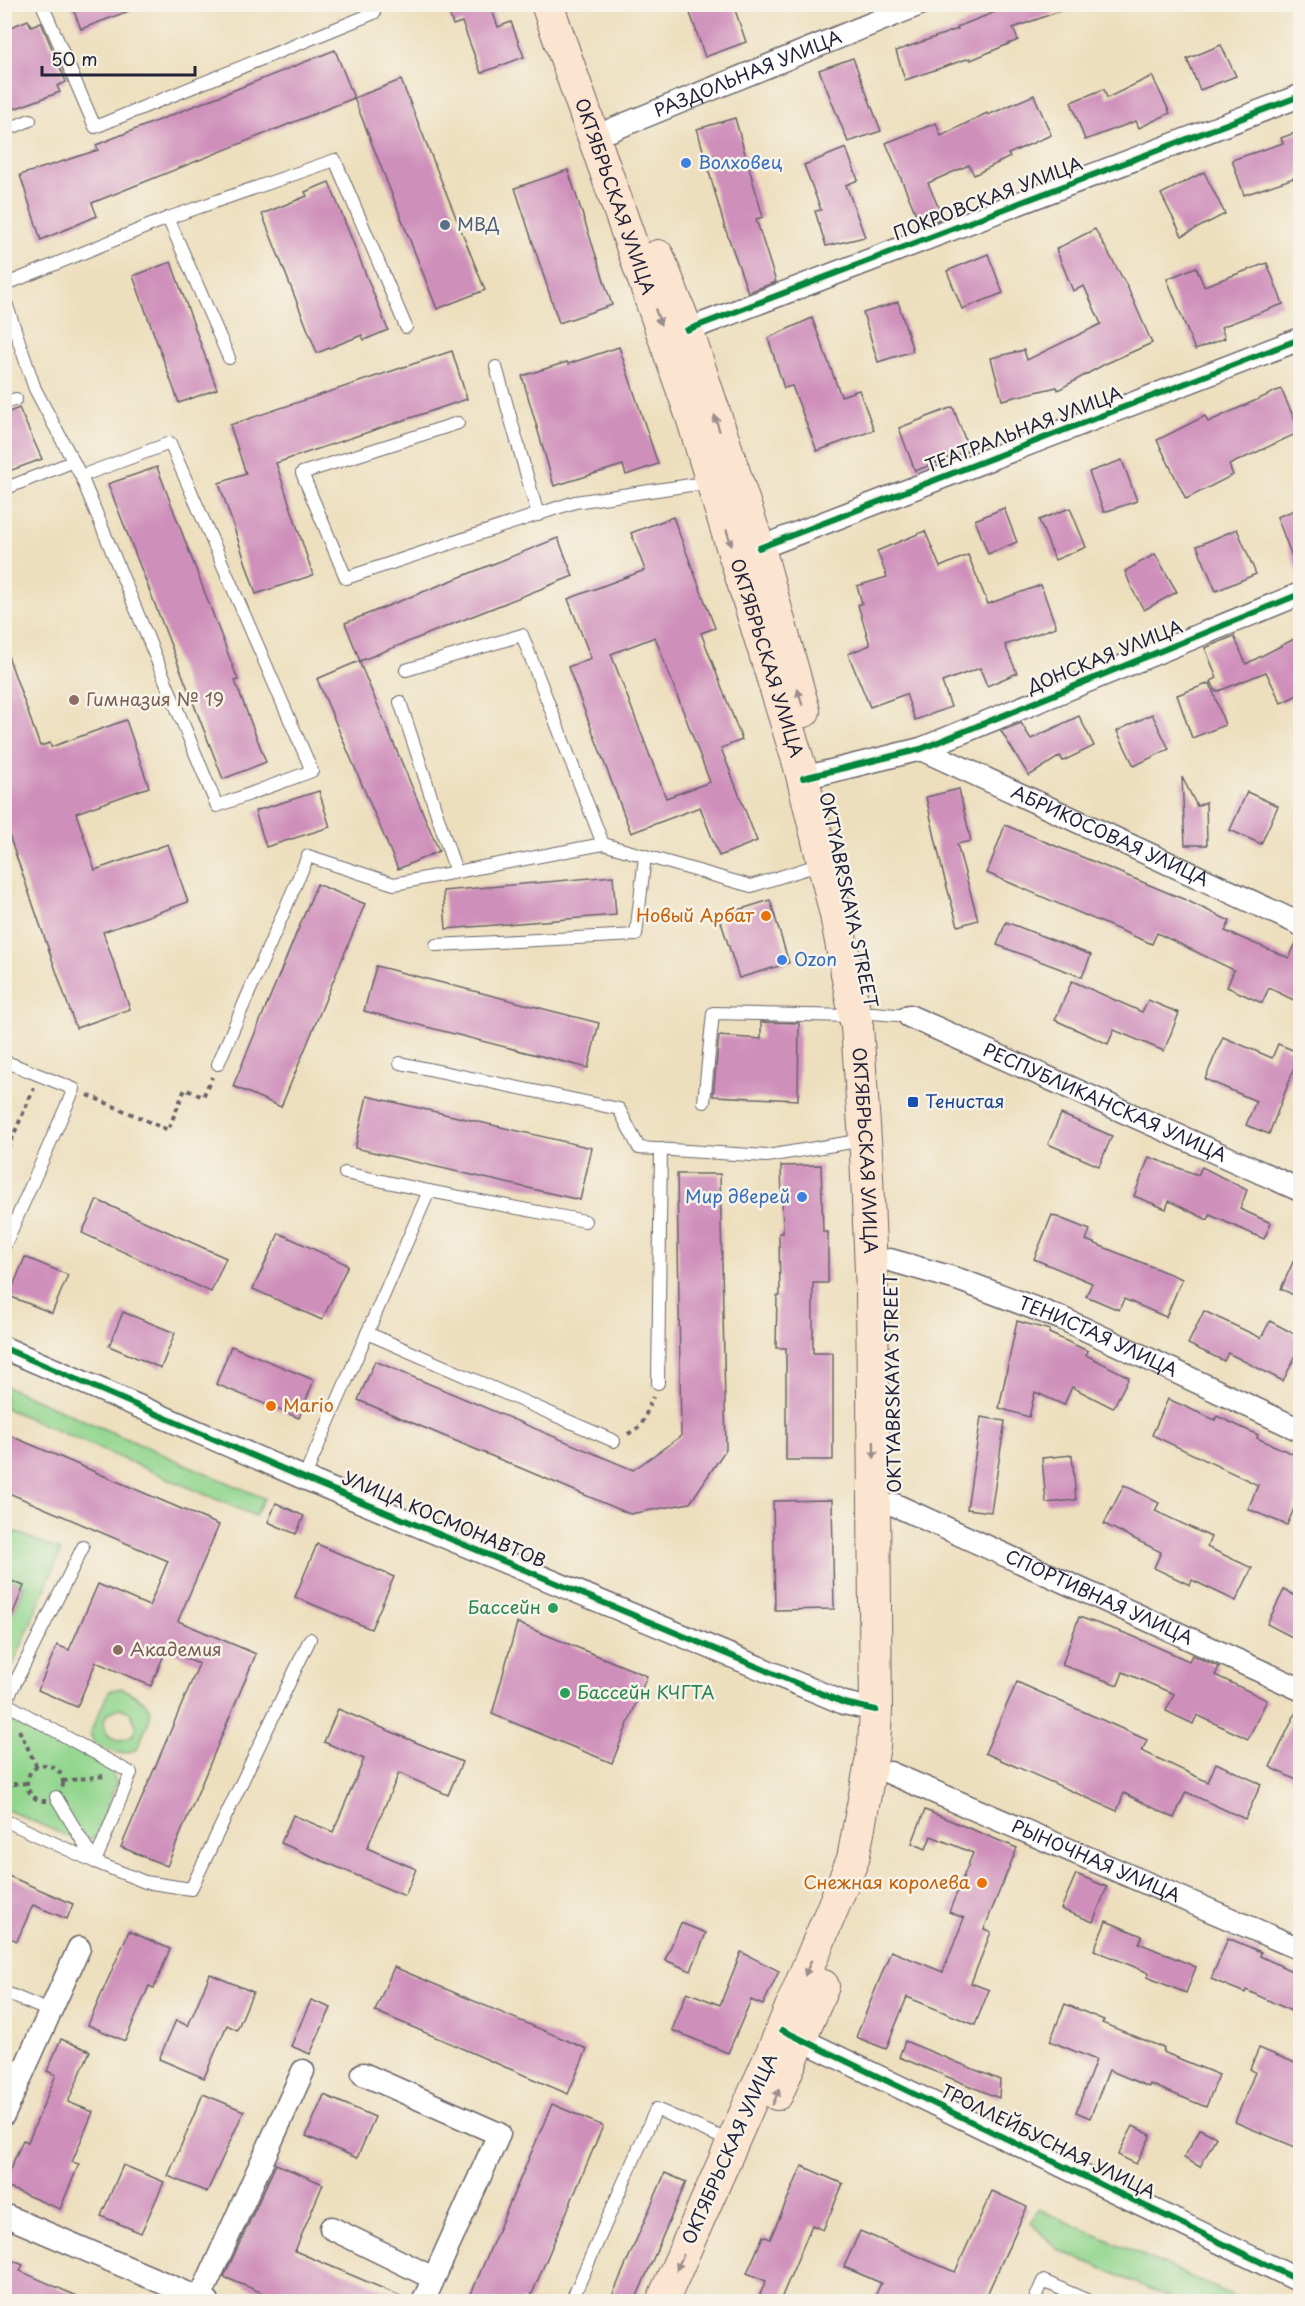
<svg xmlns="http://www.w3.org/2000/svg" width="1305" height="2306" font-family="'Playpen Sans',sans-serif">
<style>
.green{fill:#92d68e;stroke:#5a7c64;stroke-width:1.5;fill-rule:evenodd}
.building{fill:#cf8fbb;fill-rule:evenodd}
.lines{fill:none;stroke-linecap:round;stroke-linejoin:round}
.service-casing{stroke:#696469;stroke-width:14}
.minor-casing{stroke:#696469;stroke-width:25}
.secondary-casing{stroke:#696469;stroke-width:34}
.path{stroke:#696469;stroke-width:4;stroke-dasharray:4.5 4.5;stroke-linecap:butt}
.service{stroke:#fff;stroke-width:12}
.minor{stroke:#fff;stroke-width:22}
.secondary{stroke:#fce5d0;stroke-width:32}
.cycleway-casing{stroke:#f7f3e8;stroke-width:10}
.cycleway{stroke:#00873e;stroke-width:6}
.oneway{fill:#9a8d8d}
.shop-dot{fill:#3f7fe0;stroke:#f7f3e8;stroke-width:2}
.service-dot{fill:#5c6f8a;stroke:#f7f3e8;stroke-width:2}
.education-dot{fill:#8d6e63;stroke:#f7f3e8;stroke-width:2}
.food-dot{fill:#e8710a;stroke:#f7f3e8;stroke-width:2}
.transit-dot{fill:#1a4fb4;stroke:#f7f3e8;stroke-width:2}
.leisure-dot{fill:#2e9e5b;stroke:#f7f3e8;stroke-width:2}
.labels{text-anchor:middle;stroke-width:5;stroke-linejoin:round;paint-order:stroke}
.street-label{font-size:18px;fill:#22223b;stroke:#f7f3e8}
.shop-label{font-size:18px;fill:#366cbe;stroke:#f7f3e8;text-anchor:start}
.service-label{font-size:18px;fill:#4e5e75;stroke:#f7f3e8;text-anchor:start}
.education-label{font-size:18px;fill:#785e54;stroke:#f7f3e8;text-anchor:start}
.food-label{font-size:18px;fill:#c56008;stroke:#f7f3e8;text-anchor:end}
.transit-label{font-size:18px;fill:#164399;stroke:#f7f3e8;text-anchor:start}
.leisure-label{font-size:18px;fill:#27864d;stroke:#f7f3e8;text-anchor:end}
</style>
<rect width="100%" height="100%" fill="#f7f3e8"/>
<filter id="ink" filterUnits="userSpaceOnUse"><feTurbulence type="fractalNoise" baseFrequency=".0167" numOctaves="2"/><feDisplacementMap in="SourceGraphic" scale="12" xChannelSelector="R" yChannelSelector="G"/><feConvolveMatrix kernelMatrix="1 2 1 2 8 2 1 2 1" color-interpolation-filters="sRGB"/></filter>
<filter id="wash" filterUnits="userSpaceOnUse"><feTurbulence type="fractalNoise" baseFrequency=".008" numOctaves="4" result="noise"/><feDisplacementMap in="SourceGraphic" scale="24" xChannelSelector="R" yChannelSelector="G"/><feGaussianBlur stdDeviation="1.35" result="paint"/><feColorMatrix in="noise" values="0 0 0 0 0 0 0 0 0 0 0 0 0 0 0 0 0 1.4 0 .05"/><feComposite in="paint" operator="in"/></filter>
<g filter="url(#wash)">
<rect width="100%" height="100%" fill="#eddfbe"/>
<g class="green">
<path d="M5 1386 264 1498 255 1516 5 1408Z"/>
<path d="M4 1527 61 1551 13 1665 5 1662V1608L14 1611 24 1586 5 1578Z"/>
<path d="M121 1688C162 1708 152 1712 137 1749 120 1757 111 1752 95 1745L90 1733 109 1691ZM119 1708 130 1712 136 1725 133 1734C117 1749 96 1732 107 1714Z"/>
<path d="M7 1719 110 1765 116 1783 95 1838 78 1841 5 1809 4 1726Z"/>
<path d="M1038 2209 1245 2301H1178L1057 2249 1031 2223Z"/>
</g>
<g id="blocks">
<g class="building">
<path d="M71 4H142V6L81 29Z"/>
<path d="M446 4H503V6L492 10 498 27 511 22 524 57 481 73 462 22 453 25Z"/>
<path d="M687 4H733L746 42 705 57Z"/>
<path d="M1071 4V7L1013 28 1018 40 971 60 970 58 905 80 896 51 958 29 957 27 1013 5Z"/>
<path d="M28 20 31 26 41 22 66 82 57 86 60 92 11 110 9 105 4 107V30Z"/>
<path d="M1221 45 1236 76 1200 90 1187 59Z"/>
<path d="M335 50 354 98 92 203 97 216 41 240 20 175 98 150 96 145Z"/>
<path d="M853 58 881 131 848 142 819 70Z"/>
<path d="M1152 76 1170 113 1139 128 1136 121 1085 140 1071 102 1104 89 1107 98Z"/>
<path d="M401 80 485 290 437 309 354 98Z"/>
<path d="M1034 95 1051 135 1008 154 1010 157 974 175 969 165 928 183 943 218 921 226 886 143 936 123 941 136 987 113 988 115Z"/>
<path d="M735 118 763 217 756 219 776 282 748 292 725 228 697 129Z"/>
<path d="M1300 131V176L1244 195 1232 160 1283 143 1281 138Z"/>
<path d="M846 148 858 180 846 185 865 237 826 246 815 211 821 210 804 165Z"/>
<path d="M568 170 612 305 559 323 515 188Z"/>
<path d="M1204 172 1225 214 1182 236 1161 194Z"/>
<path d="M329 182 388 330 364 340 362 335 317 353 262 214 307 196 305 192Z"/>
<path d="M1095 229 1127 286 1152 343 1105 364 1058 390 1057 387 1002 400 991 358 1024 350 1027 360 1101 324 1084 286 1073 291 1056 249Z"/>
<path d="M988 254 1003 293 962 309 947 271Z"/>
<path d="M171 262 217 389 179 403 133 276Z"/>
<path d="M1267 263 1283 304 1221 327 1225 338 1195 350 1167 279 1196 267 1204 286Z"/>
<path d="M898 302 913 351 878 362 863 313Z"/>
<path d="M812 318 841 396 859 390 874 430 817 451 792 386 784 388 768 338Z"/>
<path d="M619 347 658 464 626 475 623 465 554 486 522 376 567 362 568 364Z"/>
<path d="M452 351 467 399 276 463 313 575 256 594 219 483 246 474 230 425Z"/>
<path d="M1281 389 1300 432 1229 465 1233 475 1186 499 1157 440 1205 416 1208 422Z"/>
<path d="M953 407 969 450 915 471 899 428Z"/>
<path d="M19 408 42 459 4 473V414Z"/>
<path d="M1122 460 1137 501 1104 512 1089 472Z"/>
<path d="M157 467 238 680 235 681 266 762 223 779 108 484Z"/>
<path d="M1004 508 1017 542 988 554 975 520Z"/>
<path d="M1070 508 1086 547 1055 560 1039 520Z"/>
<path d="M1300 508V574L1299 575 1277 517Z"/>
<path d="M673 517 715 628 701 633 742 740 721 748 757 841 719 856 700 807 631 833 568 667 591 658 568 599 645 570 631 533ZM655 637 710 782 666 798 611 654Z"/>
<path d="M1237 529 1256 574 1216 591 1197 546Z"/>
<path d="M925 531 940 567 968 555 988 604 1041 585 1056 627 1005 645 1017 673 987 686 980 668 942 682 951 707 915 720 906 694 870 707 848 654 870 645 858 605 862 603 857 586 887 577 877 551Z"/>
<path d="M558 538 573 576 360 661 345 623Z"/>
<path d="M1155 554 1177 592 1144 610 1132 589 1125 571Z"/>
<path d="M1234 636 1246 664 1300 636V694L1281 703 1266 672 1216 692 1211 681 1217 678 1205 648Z"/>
<path d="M4 653H7L40 746 50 743 51 747 126 720 149 787 76 813 95 870 168 844 188 902 103 932 130 1009 76 1028 4 821Z"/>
<path d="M359 661 439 851 398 869 317 679Z"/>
<path d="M1210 683 1225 725 1192 738 1177 695Z"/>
<path d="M1152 714 1169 749 1134 766 1117 731Z"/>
<path d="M1079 716 1094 746 1063 761 1060 756 1029 776 1001 731 1021 723 1031 739Z"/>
<path d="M1182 777 1197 806 1206 802 1207 845H1185Z"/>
<path d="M959 789 971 841 957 844 978 920 958 926 943 873 926 797Z"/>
<path d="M319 791 330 827 266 847 255 811Z"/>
<path d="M1247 792 1278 806 1261 844 1230 830Z"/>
<path d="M1005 825 1188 901 1230 921 1225 931 1289 958 1299 937H1300V1003L1269 988 1262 1003 1227 987 1234 970 1157 933 1152 944 987 873Z"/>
<path d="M613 876 616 915 446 929 443 891Z"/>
<path d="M317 884 365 904 281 1107 233 1086Z"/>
<path d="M770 900 789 963 739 978 719 916Z"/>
<path d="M1006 922 1091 955 1082 977 997 945Z"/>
<path d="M376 966 599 1023 588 1068 364 1011Z"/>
<path d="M1072 981 1142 1012 1148 1000 1179 1013 1164 1051 1114 1030 1108 1044 1055 1020Z"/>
<path d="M761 1022 799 1023 798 1100 713 1096 719 1036 761 1039Z"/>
<path d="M1223 1037 1272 1058 1278 1044 1300 1053 1269 1134 1246 1125 1256 1101 1205 1079Z"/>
<path d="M367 1096 592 1148 580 1200 355 1148Z"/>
<path d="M1061 1114 1112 1136 1099 1166 1048 1144Z"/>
<path d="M1149 1157 1198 1175 1202 1167 1247 1190 1240 1209 1271 1223 1264 1239 1210 1215 1208 1220 1169 1201 1166 1209 1134 1196Z"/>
<path d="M821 1165 823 1232H828V1283H813V1353H833V1460H786V1348H776L777 1296H780L779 1233H783L781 1166Z"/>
<path d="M677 1174H720L726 1449 690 1503 630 1514 358 1400 375 1361 633 1470 681 1436Z"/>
<path d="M97 1200 226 1258 211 1292 82 1233Z"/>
<path d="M1052 1215 1090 1230 1086 1240 1182 1279 1166 1317 1124 1299 1119 1310 1086 1296 1092 1283 1034 1259Z"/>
<path d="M279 1233 348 1265 322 1320 253 1289Z"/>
<path d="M1300 1246V1298L1281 1289Z"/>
<path d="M25 1257 68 1275 52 1313 9 1296Z"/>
<path d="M1204 1311 1261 1338 1270 1321 1300 1337V1347L1283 1381 1228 1353 1224 1361 1188 1344Z"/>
<path d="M123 1312 175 1333 161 1368 109 1346Z"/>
<path d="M1017 1321 1050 1330 1049 1333 1088 1351 1086 1355 1129 1377 1113 1408 1072 1387 1064 1405 1035 1392 1029 1417 999 1408Z"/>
<path d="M231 1346 314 1380 299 1418 216 1384Z"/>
<path d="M1168 1399 1215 1420 1217 1416 1258 1435 1257 1438 1300 1457V1494L1287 1525 1248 1509 1258 1485 1152 1435Z"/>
<path d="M981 1417 1005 1421 991 1512 967 1509Z"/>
<path d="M4 1433 219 1525 178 1621 256 1654 167 1866 121 1847 199 1664 166 1650 151 1686 96 1662 77 1707 38 1690 57 1645 69 1650 98 1584 149 1606 168 1561 4 1491Z"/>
<path d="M1072 1455 1076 1500 1046 1503 1042 1458Z"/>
<path d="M1124 1485 1159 1503 1155 1511 1211 1537 1207 1547 1252 1568 1236 1601 1192 1580 1190 1585 1154 1568 1161 1552 1104 1524Z"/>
<path d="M832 1500 834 1609 775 1610 773 1501Z"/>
<path d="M276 1503 304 1516 296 1534 268 1522Z"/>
<path d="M317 1544 394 1577 371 1629 295 1597Z"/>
<path d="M4 1578 24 1586 5 1633H4Z"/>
<path d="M1284 1590 1300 1598V1619L1292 1637 1267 1624Z"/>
<path d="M1079 1617 1130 1635 1189 1661 1192 1655 1219 1667 1215 1675 1267 1700 1248 1739 1197 1715 1193 1724 1166 1711 1174 1694 1123 1672 1118 1685 1062 1665Z"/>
<path d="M517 1623 647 1676 612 1763 492 1714Z"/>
<path d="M1017 1682 1147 1740 1142 1751 1208 1782 1216 1763 1261 1784 1245 1819 1186 1792 1174 1818 1124 1793 1117 1811 985 1753Z"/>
<path d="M1300 1704V1782L1270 1767Z"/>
<path d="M338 1709 462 1762 448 1795 399 1773 367 1848 416 1869 405 1896 281 1843 293 1815 333 1832 364 1759 324 1742Z"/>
<path d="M925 1810 1017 1848 984 1929 991 1932 971 1983 989 1990 975 2025 907 1997 886 2049 856 2037 891 1951 943 1972 964 1918 949 1912 973 1853 931 1836 926 1849 912 1843Z"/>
<path d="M4 1874 73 1904 67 1919 33 1905 17 1941 4 1935Z"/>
<path d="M1076 1874 1107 1887 1093 1922 1061 1909Z"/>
<path d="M1106 1921 1142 1936 1139 1943 1196 1967 1186 1993 1147 1977 1149 1973 1094 1950Z"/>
<path d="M681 1923 706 1933 691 1971 665 1960Z"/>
<path d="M129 1931 170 1949 154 1988 149 1986 125 2041 88 2025Z"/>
<path d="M1228 1938 1261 1952 1260 1956 1300 1975V2015L1246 1990 1245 1993 1211 1979Z"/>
<path d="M741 1952 779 1971 763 2005 751 2000 728 2053 672 2030 687 1992 720 2005Z"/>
<path d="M394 1967 587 2049 568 2094 375 2011Z"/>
<path d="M210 1974 253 1992 237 2030 227 2025 204 2078 159 2059 176 2020 188 2026Z"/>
<path d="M311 2000 331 2008 310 2054 291 2046Z"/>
<path d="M1065 2004 1104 2020 1102 2023 1164 2048 1163 2052 1219 2075 1206 2107 1150 2084 1149 2087 1109 2070 1090 2118 1076 2112 1096 2060 1050 2041Z"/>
<path d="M61 2039 90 2051 68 2102 93 2112 72 2162 79 2164 60 2209 4 2186V2183L23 2140 28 2142 56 2075 47 2071Z"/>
<path d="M905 2041 1000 2080 999 2098 899 2057Z"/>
<path d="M1259 2048 1300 2065V2149L1235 2122 1255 2072 1250 2069Z"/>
<path d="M203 2094 244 2111 207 2192 168 2176Z"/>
<path d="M324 2095 375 2117 357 2158 306 2136Z"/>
<path d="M552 2104 603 2126 529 2301H468Z"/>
<path d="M1133 2126 1151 2135 1136 2164 1118 2155Z"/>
<path d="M1200 2129 1216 2137 1200 2167 1184 2158Z"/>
<path d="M276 2164 323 2184 295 2251 410 2300V2301H282L224 2277Z"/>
<path d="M123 2165 164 2182 141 2233 101 2216Z"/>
<path d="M802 2166 843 2184 823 2230 812 2225 780 2301H757L766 2281 747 2273 763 2236 770 2239Z"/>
<path d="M665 2173 686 2182 635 2301H610Z"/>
<path d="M992 2191 1027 2207 984 2301H873L881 2283 844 2267 860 2231 955 2272Z"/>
<path d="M4 2257 23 2265 20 2271 88 2301H14L8 2299 4 2301Z"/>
</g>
</g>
</g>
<g filter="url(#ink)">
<use href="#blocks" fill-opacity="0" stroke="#696469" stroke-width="1.5"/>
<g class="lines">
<g class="service-casing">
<g id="service">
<path d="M42 4 95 127 374 13"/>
<path d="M4 131 30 120"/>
<path d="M168 218 229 358"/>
<path d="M4 285 168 218 335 160 406 327"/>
<path d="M4 297 35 389 81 476 217 806 312 771 170 443 81 476"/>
<path d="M496 367 538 515"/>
<path d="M4 403 16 399"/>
<path d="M458 423 302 473 346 578 575 502 711 482"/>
<path d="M4 489 72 462"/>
<path d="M406 670 522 635 603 844"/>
<path d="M400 702 456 872"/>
<path d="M436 945 636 935 645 856"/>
<path d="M4 1061 74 1089 4 1247"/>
<path d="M400 1063 619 1109 639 1148 767 1156 864 1140"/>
<path d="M218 1064 308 856 394 884 603 844 751 886 840 858"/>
<path d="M704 1102 713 1013 855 1016 873 1013 909 1016"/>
<path d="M345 1173 429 1191 585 1221"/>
<path d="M367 1333 614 1441"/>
<path d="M658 1383 661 1149"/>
<path d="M304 1478 429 1191"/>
<path d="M56 1797 95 1862 131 1773 5 1703 83 1547"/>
<path d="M4 1820 95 1862 145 1882 191 1889 310 1639"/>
<path d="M4 1992 49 2011"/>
<path d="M571 2302 656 2109 732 2142"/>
<path d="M1034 2302 1043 2281 1091 2302"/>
</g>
</g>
<g class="minor-casing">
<g id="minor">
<path id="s1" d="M611 130 920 4"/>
<path d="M687 330 1300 96"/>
<path d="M759 548 1300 339"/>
<path id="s2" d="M921 749 1300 924"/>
<path d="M803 778 921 749 1300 594"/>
<path id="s3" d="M909 1016 1300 1190"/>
<path id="s4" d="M890 1260 960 1280 1063 1319 1300 1430"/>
<path d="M4 1348 304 1478 844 1703 876 1710"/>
<path id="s5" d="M895 1505 1300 1689"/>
<path id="s6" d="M890 1773 1300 1949"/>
<path d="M788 2033 1300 2281"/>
<path d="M363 2074 499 2134 423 2302"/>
<path d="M4 2114 79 1948"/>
<path d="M4 2215 208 2302"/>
<path d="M331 2228 433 2278"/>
<path d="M200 2298 303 2071"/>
</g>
</g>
<g class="secondary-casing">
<g id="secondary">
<path id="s7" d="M547 4 692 417 800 767 836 915 857 1027 866 1154 872 1293 876 1710 874 1746 853 1859 775 2046 662 2302"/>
<path d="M658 256 687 330 759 548 804 711"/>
<path d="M777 2094 823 1986"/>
</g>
</g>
<g class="path">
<path d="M88 1095 168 1130 185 1089 203 1097 212 1077"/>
<path d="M4 1157 34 1088"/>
<path d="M628 1434 641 1426 653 1397"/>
<path d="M19 1730 37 1767"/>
<circle cx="45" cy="1783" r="18"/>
<path d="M63 1781 104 1776"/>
<path d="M4 1785 27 1783"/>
</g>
<use href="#service" class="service"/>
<use href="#minor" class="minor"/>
<use href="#secondary" class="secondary"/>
<g class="cycleway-casing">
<g id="cycleway">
<path d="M687 330 1300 96"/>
<path d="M759 548 1300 339"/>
<path d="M803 778 921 749 1300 594"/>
<path d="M4 1348 304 1478 844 1703 876 1710"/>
<path d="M782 2030 1300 2281"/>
</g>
</g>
<use href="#cycleway" class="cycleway"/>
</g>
<defs><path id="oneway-solid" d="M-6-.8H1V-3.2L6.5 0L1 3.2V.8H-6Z" transform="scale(1.5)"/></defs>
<g class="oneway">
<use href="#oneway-solid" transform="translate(658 317) rotate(71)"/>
<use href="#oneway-solid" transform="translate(717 423) rotate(-108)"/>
<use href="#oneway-solid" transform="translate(729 538) rotate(73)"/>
<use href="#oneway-solid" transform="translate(800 697) rotate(-106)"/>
<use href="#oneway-solid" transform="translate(874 1450) rotate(89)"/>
<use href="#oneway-solid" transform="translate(808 1968) rotate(113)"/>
<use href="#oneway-solid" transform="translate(776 2097) rotate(-66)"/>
<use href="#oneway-solid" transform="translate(680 2262) rotate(114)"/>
</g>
</g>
<g class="shop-dot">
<circle cx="686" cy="163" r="6"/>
<circle cx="782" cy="960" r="6"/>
<circle cx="802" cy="1197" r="6"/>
</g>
<circle class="service-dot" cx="445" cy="225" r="6"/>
<g class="education-dot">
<circle cx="74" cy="700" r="6"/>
<circle cx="118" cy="1650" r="6"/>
</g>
<g class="food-dot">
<circle cx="766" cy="916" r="6"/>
<circle cx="271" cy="1406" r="6"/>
<circle cx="982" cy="1883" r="6"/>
</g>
<rect class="transit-dot" x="907" y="1096" width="12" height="12" rx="3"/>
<g class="leisure-dot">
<circle cx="553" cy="1608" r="6"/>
<circle cx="565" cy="1693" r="6"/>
</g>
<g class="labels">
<g class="street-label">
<text dy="6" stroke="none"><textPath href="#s1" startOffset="148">РАЗДОЛЬНАЯ УЛИЦА</textPath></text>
<text dy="6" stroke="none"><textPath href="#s7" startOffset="204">ОКТЯБРЬСКАЯ УЛИЦА</textPath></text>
<text transform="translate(988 199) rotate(-21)" y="6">ПОКРОВСКАЯ УЛИЦА</text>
<text transform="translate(1024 430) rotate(-21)" y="6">ТЕАТРАЛЬНАЯ УЛИЦА</text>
<text transform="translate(1105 657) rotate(-22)" y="6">ДОНСКАЯ УЛИЦА</text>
<text dy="6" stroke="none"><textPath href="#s7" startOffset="690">ОКТЯБРЬСКАЯ УЛИЦА</textPath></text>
<text dy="6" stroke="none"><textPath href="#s2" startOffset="208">АБРИКОСОВАЯ УЛИЦА</textPath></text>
<text transform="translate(848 900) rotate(78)" y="6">OKTYABRSKAYA STREET</text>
<text dy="6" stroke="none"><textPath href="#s3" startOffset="214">РЕСПУБЛИКАНСКАЯ УЛИЦА</textPath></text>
<text dy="6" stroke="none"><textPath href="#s7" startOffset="1194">ОКТЯБРЬСКАЯ УЛИЦА</textPath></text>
<text dy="6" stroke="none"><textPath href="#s4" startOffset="222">ТЕНИСТАЯ УЛИЦА</textPath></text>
<text transform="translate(893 1383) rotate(-91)" y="6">OKTYABRSKAYA STREET</text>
<text transform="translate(444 1520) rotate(23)" y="6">УЛИЦА КОСМОНАВТОВ</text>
<text dy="6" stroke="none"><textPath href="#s5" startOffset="224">СПОРТИВНАЯ УЛИЦА</textPath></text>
<text dy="6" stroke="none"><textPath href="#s6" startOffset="224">РЫНОЧНАЯ УЛИЦА</textPath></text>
<text transform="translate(1048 2142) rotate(26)" y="6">ТРОЛЛЕЙБУСНАЯ УЛИЦА</text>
<text transform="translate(730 2149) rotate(-66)" y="6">ОКТЯБРЬСКАЯ УЛИЦА</text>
</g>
<g class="shop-label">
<text x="698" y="169">Волховец</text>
<text x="794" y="966">Ozon</text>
<text x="790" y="1203" text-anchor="end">Мир дверей</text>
</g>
<g class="service-label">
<text x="457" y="231">МВД</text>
</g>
<g class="education-label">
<text x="86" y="706">Гимназия № 19</text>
<text x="130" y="1656">Академия</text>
</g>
<g class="food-label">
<text x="754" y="922">Новый Арбат</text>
<text x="283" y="1412" text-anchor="start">Mario</text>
<text x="970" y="1889">Снежная королева</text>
</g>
<g class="transit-label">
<text x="925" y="1108">Тенистая</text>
</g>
<g class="leisure-label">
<text x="541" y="1614">Бассейн</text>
<text x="577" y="1699" text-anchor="start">Бассейн КЧГТА</text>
</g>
</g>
<rect width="1305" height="2306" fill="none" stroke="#f7f3e8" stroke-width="24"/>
<path d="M42 66v9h153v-9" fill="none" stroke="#22223b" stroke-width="3"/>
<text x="51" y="66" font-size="18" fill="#22223b" stroke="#f7f3e8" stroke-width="4.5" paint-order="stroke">50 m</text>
</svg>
